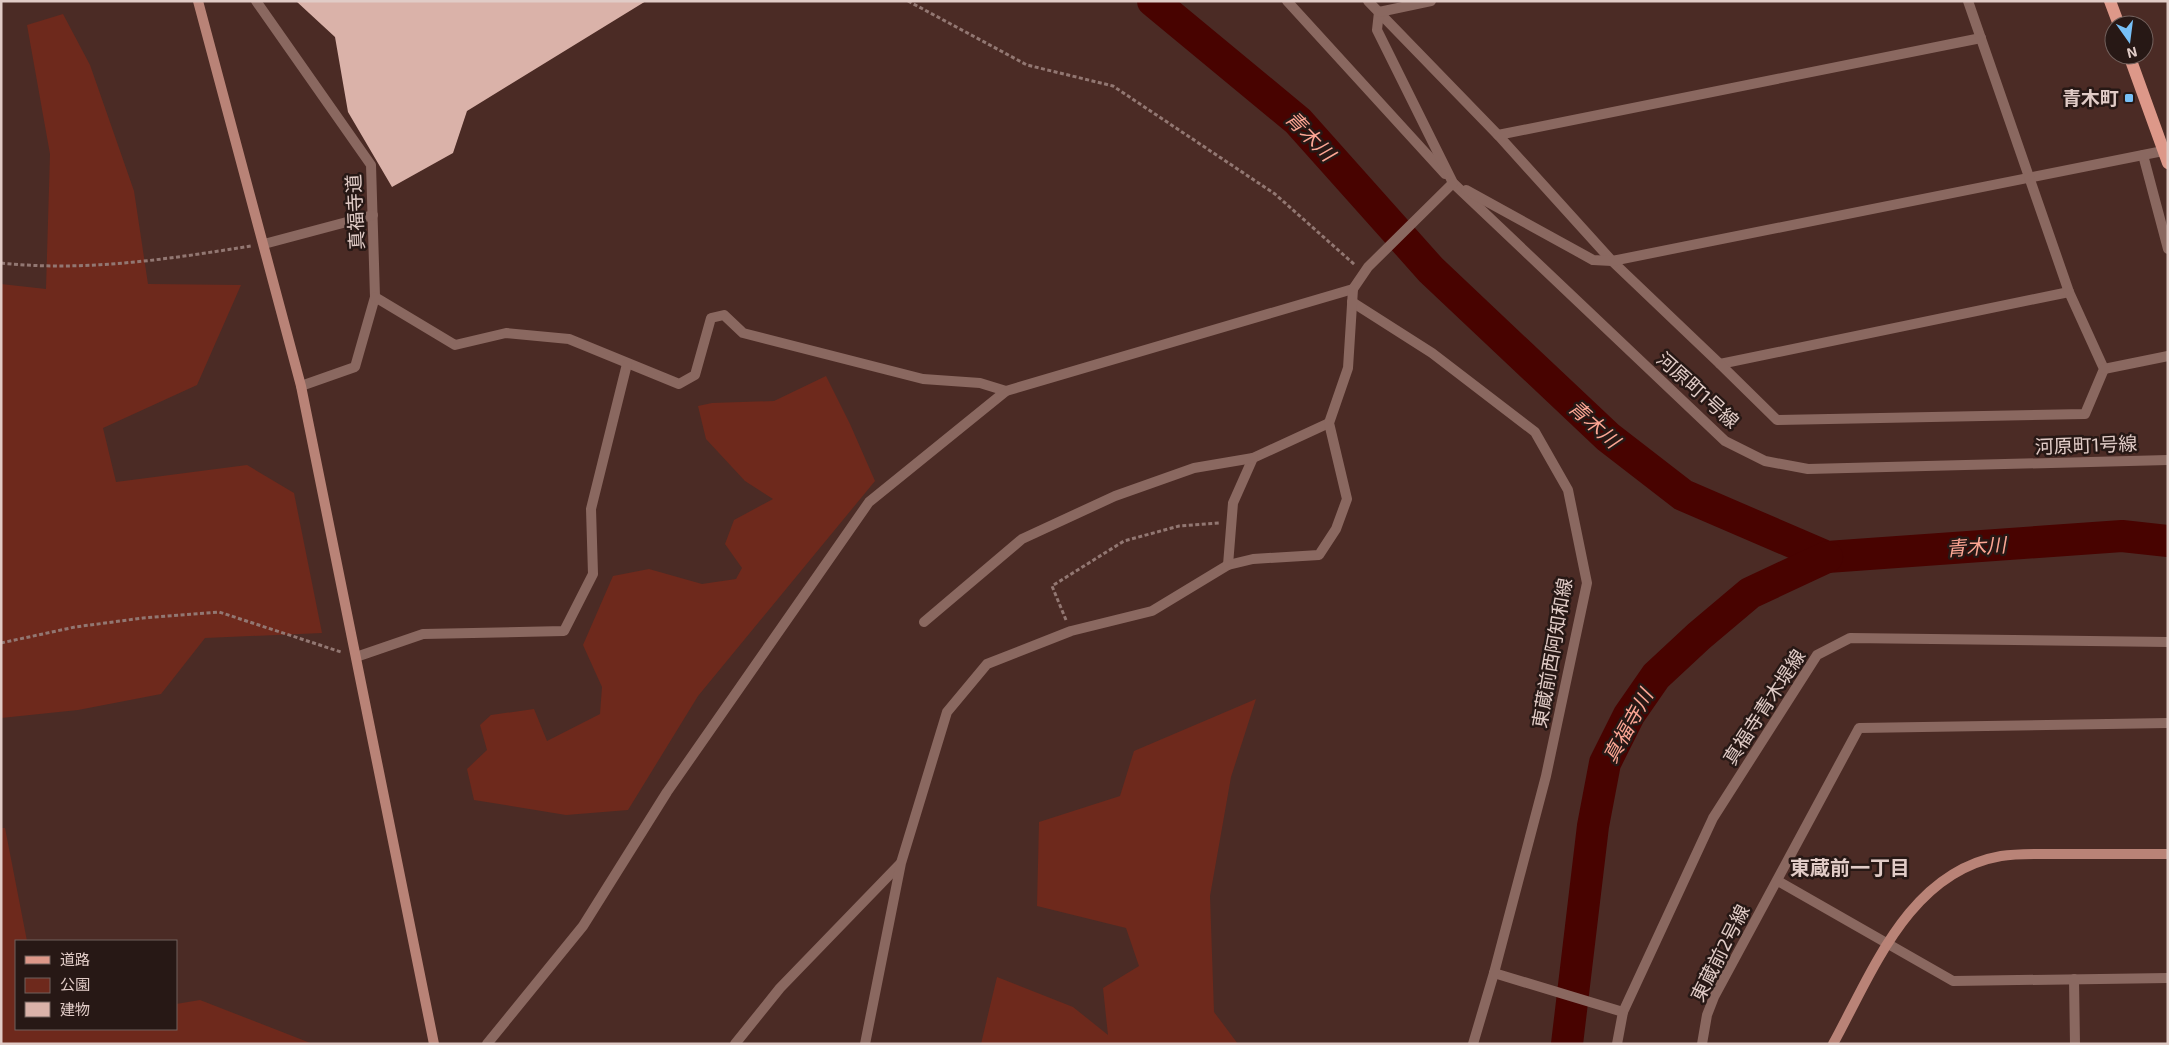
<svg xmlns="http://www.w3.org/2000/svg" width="2169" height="1045" font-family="'Exo 2','Noto Sans JP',sans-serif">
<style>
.green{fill:#6e291c}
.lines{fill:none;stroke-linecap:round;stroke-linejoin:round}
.river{stroke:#480300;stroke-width:32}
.building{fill:#dab2a9}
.path{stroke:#927772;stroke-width:3;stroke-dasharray:4 2.5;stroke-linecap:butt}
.lane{stroke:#8a6860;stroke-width:10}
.street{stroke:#8a6860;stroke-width:10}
.secondary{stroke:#b98377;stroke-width:10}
.primary{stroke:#dd9889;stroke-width:12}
.poi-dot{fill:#77c0f7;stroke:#271815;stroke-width:2}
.labels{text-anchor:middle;stroke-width:5;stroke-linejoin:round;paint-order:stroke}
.poi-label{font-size:19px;font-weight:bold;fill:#e1ccc7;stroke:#271815;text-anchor:end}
.street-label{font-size:19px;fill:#e1ccc7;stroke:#271815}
.water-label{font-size:20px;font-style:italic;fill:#fca694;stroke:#271815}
.neighbourhood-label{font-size:20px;font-weight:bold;fill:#e1ccc7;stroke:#271815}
</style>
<rect width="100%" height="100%" fill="#4b2b25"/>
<g class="green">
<path d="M63 14 90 65 134 191 148 284 241 285 197 385 103 428 116 482 247 465 294 493 322 633 205 638 161 694 78 710 1 718V284L46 289 50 154 27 25Z"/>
<path d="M826 376 850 424 875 481 698 696 628 810 566 815 474 800 467 769 487 750 480 725 491 715 534 709 547 741 600 714 602 687 583 645 613 576 649 569 702 584 736 579 742 568 725 544 734 520 773 499 745 481 706 439 698 406 712 403 774 401Z"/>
<path d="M1256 699 1231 777 1210 896 1214 1012 1238 1044H981L997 977 1073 1007 1108 1035 1103 988 1139 966 1126 928 1037 906 1039 822 1120 796 1134 751Z"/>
<path d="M1 828H5L27 941H16V1029H176V1004L200 1000 313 1044H1Z"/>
</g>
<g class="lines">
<g class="river">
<path d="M1153 1 1298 121 1431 270 1608 437 1683 495 1827 557 2122 536 2168 541"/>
<path d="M1567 1044 1593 826 1605 763 1629 715 1656 676 1699 636 1750 593 1827 557"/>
</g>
</g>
<path class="building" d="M296 1H646L467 111 453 153 392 187 348 112 335 37Z"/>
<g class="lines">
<g class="path">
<path d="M908 1 1027 65 1113 86 1275 194 1355 265"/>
<path d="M1 263C85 272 169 259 251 246"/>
<path d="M1066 620 1052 586 1124 541 1179 526 1219 523"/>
<path d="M1 643 75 627 143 618 219 612 341 652"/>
</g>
<g class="lane">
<path d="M1494 973 1623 1012"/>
<path d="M1617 1044 1623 1012 1713 818 1817 655 1850 638 2168 642"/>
</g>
<g class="street">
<path d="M256 1 371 165 375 297 355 367 301 386"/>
<path d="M1287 1 1445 174"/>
<path d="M1368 1 1498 135 1612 261 1720 364 2069 292"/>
<path d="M1379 12 1377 30 1453 183 1725 441 1765 461 1808 469 2168 460"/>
<path d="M1379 12 1431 1"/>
<path d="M1498 135 1981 38"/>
<path d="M2143 155 2168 249"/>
<path d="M1466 190 1593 260 1612 261 2168 150"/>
<path d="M264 244 373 215"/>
<path d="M375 297 455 345 506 333 569 339 679 384 695 375 711 318 724 315 743 333 923 379 980 383 1006 391"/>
<path d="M1352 302 1432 353 1535 432 1568 490 1587 583 1546 776 1494 973 1473 1044"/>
<path d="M1720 364 1777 420 2085 414 2104 369 2069 292 1968 1"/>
<path d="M2104 369 2168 356"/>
<path d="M1228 565 1233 503 1253 458 1329 423"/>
<path d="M924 622 1022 539 1115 496 1194 468 1253 458"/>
<path d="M356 657 423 634 564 631 593 574 591 509 627 364"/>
<path d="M1778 881 1953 981 2168 978"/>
<path d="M2074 979 2075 1044"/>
<path d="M487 1044 583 926 667 792 869 502 1006 391 1353 289"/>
<path d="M735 1044 780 988 900 864"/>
<path d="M865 1044 901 863 947 712 987 664 1071 631 1152 611 1228 565 1253 559 1319 555 1336 529 1347 499 1329 423 1348 368 1353 289 1368 267 1453 183"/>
<path d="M1702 1044 1707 1015 1714 997 1859 728 2168 723"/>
</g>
<g class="secondary">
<path d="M198 1 301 386 434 1044"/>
<path d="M1833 1044C1873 971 1909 872 2001 856 2019 853 2039 854 2058 854 2094 854 2131 854 2168 854"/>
</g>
<g class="primary">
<path d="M2110 1 2119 25"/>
<path d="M2129 55 2168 163"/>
</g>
</g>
<rect class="poi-dot" x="2124" y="93" width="10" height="10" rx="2.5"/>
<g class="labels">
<g class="poi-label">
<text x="2119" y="105">青木町</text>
</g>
<g class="street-label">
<text transform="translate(355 212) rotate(-93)" y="7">真福寺道</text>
<text transform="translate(1698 390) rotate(42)" y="7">河原町1号線</text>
<text transform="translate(2086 445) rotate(-2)" y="7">河原町1号線</text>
<text transform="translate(1552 653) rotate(-80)" y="7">東蔵前西阿知和線</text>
<text transform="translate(1764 707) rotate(-57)" y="7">真福寺青木堤線</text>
<text transform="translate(1720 953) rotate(-63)" y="7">東蔵前2号線</text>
</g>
<g class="water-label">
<text transform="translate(1310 136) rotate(46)" y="7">青木川</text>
<text transform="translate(1594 424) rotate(42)" y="7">青木川</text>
<text transform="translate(1976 547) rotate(-4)" y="7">青木川</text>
<text transform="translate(1628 726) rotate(-61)" y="7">真福寺川</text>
</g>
<g class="neighbourhood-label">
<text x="1850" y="875">東蔵前一丁目</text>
</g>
</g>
<rect width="2169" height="1045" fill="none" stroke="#e1ccc7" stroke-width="5"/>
<rect x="15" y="940" width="162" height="90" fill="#271815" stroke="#71605c"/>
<rect x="25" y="956" width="25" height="8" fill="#dd9889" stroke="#71605c"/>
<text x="60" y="965" font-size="15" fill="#e1ccc7">道路</text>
<rect x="25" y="978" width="25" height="15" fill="#6e291c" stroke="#71605c"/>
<text x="60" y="990" font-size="15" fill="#e1ccc7">公園</text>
<rect x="25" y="1002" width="25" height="15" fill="#dab2a9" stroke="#71605c"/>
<text x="60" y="1015" font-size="15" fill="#e1ccc7">建物</text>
<g transform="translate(2129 40) rotate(166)"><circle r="24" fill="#271815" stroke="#71605c"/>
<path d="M0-4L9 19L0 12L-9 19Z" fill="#77c0f7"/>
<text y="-8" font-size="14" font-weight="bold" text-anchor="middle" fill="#e1ccc7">N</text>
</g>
</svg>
